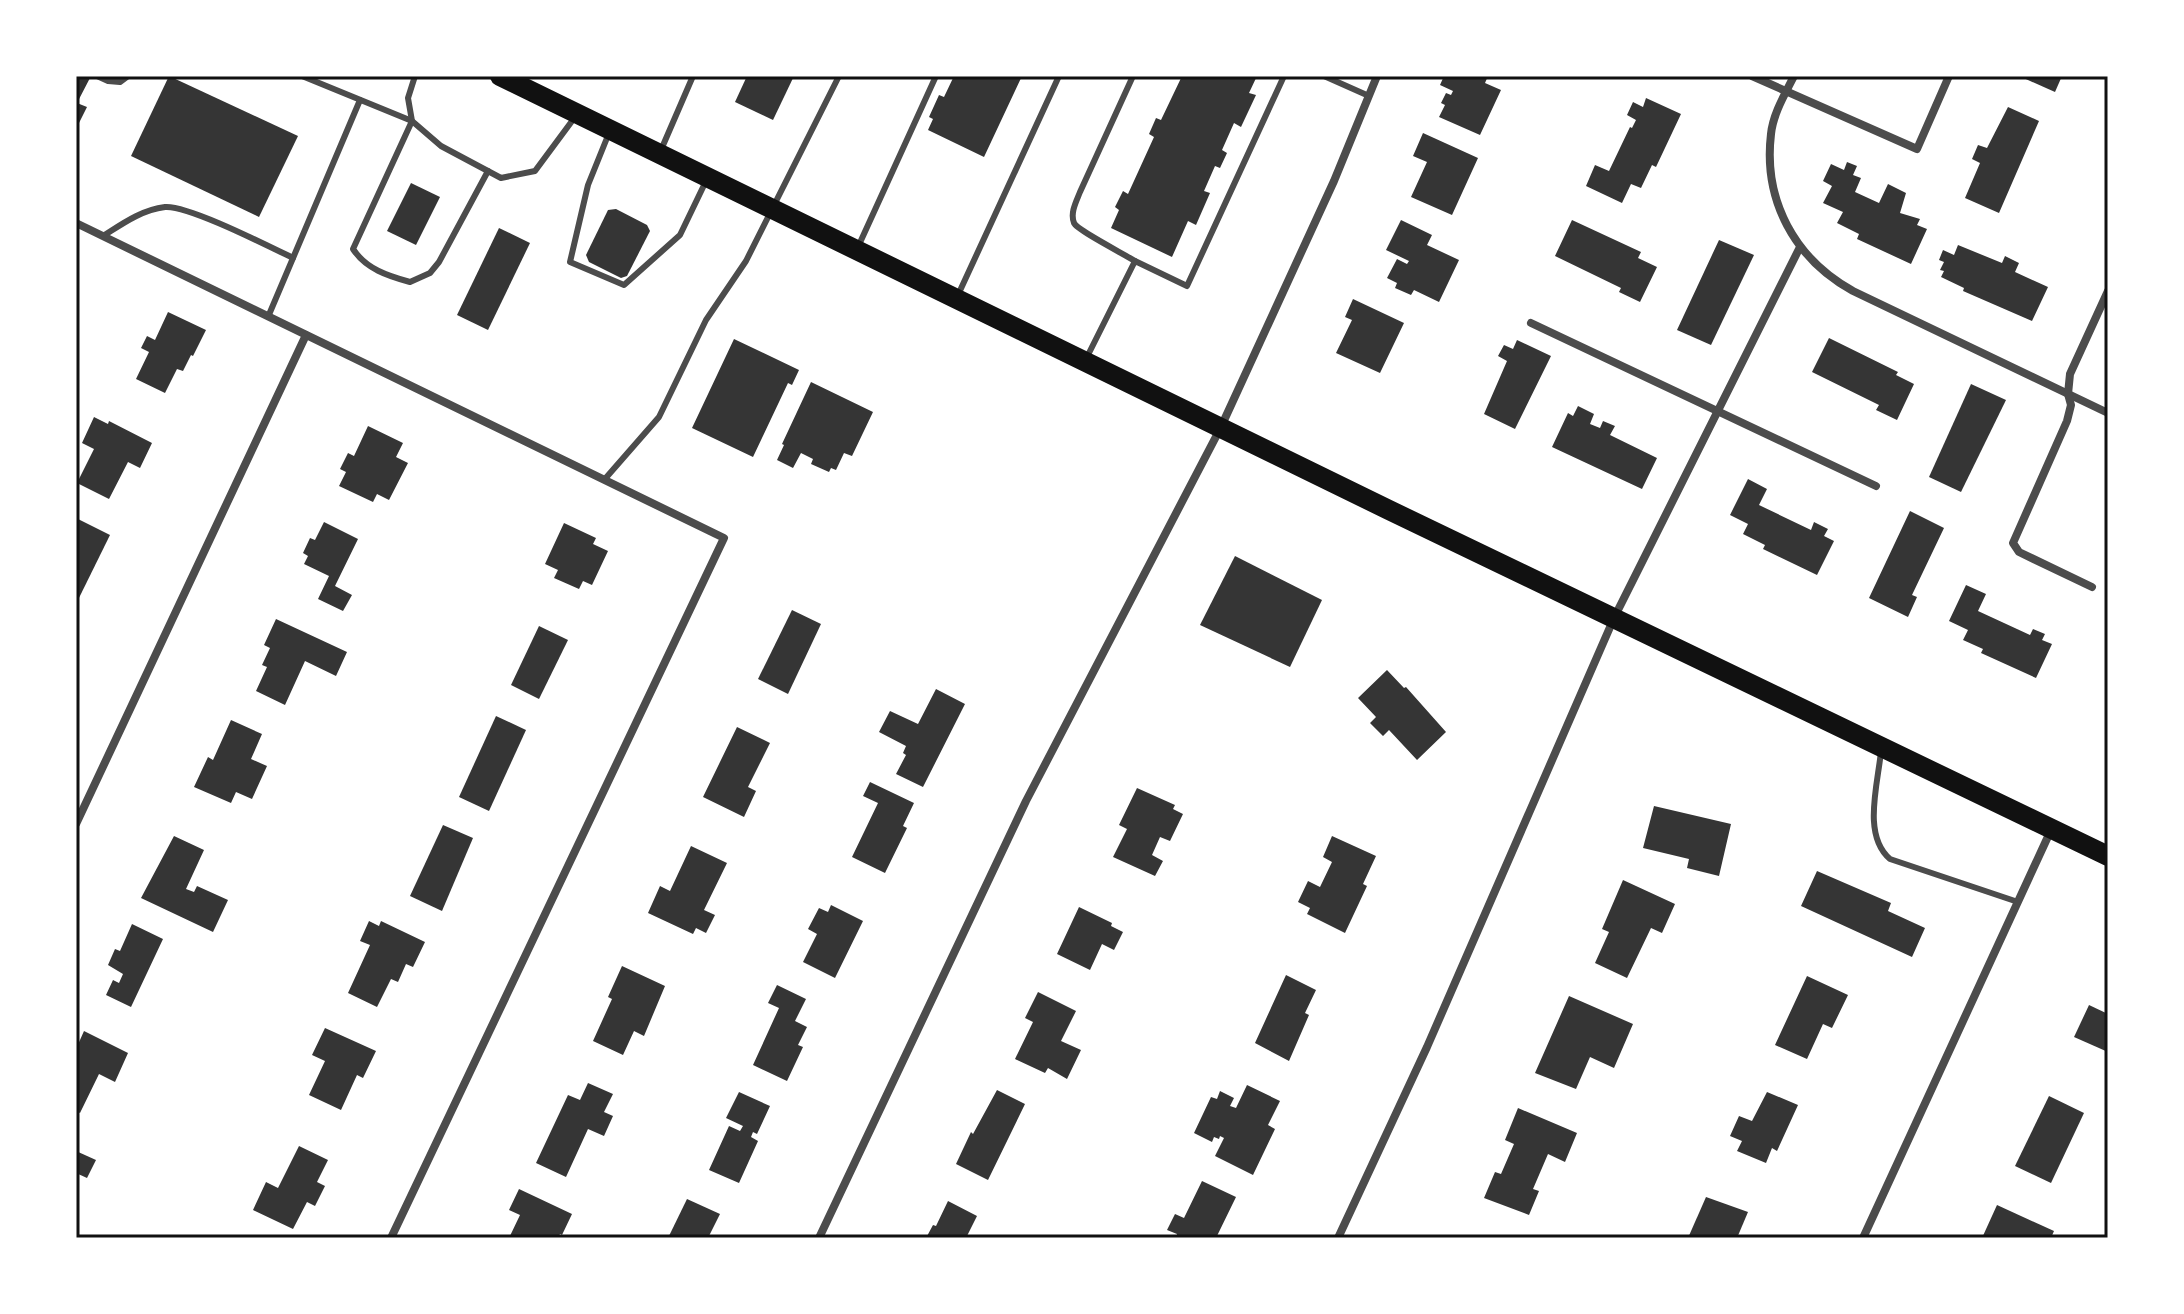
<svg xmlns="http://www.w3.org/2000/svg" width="2184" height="1314" font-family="Poppins,sans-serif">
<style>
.building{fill:#353535}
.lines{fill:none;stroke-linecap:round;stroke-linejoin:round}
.service{stroke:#4c4c4c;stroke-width:6}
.minor{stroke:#4c4c4c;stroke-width:8}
.primary{stroke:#111;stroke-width:20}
.neatline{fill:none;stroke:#111;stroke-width:3}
</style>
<rect width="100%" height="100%" fill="#fff"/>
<g class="building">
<path d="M76 76H91L77 103 87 107 76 129Z"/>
<path d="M169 76 298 136 259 217 131 156Z"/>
<path d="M747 76H794L773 120 735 102Z"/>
<path d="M954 76H1022L984 157 928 130 933 119 929 117 939 95 944 97Z"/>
<path d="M1182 76H1257L1249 93 1256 95 1241 127 1234 123 1222 150 1227 153 1220 168 1215 166 1204 191 1210 193 1196 225 1188 221 1172 257 1111 228 1119 210 1115 207 1123 191 1128 194 1154 137 1149 134 1156 118 1161 120Z"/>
<path d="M1444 76H1488L1485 83 1501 90 1480 135 1439 117 1445 105 1441 103 1446 93 1451 95 1453 91 1440 85Z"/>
<path d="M2019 76H2062L2055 92Z"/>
<path d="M1646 98 1681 114 1656 167 1652 165 1641 188 1631 184 1622 203 1586 186 1595 165 1609 171 1630 127 1632 128 1636 120 1627 115 1633 102 1643 107Z"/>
<path d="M2008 107 2039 121 1999 213 1965 198 1980 163 1972 159 1978 145 1987 148Z"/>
<path d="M1423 133 1478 158 1452 215 1411 197 1427 162 1413 156Z"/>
<path d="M1847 162 1857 166 1853 175 1861 178 1855 192 1879 203 1888 184 1906 193 1900 213 1920 219 1917 225 1927 229 1911 264 1857 239 1859 234 1837 223 1843 212 1823 203 1832 186 1823 181 1831 164 1844 170Z"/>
<path d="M411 183 440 197 416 245 387 231Z"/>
<path d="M616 209 647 225 650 231 627 276 621 278 589 262 586 255 608 210Z"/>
<path d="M1401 220 1432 235 1427 245 1459 260 1439 302 1414 290 1411 295 1395 288 1397 283 1387 278 1397 259 1407 264 1409 261 1386 250Z"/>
<path d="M1572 220 1641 252 1638 258 1657 267 1640 302 1619 292 1621 288 1555 256Z"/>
<path d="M499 228 530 243 488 330 457 315Z"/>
<path d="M1719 240 1754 255 1711 345 1677 330Z"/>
<path d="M1958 245 2002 263 2005 256 2019 263 2015 272 2048 287 2032 321 1963 291 1964 288 1941 277 1944 271 1940 270 1944 262 1939 260 1943 250 1954 255Z"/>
<path d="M1353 299 1404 323 1380 373 1336 353 1352 320 1345 317Z"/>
<path d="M168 312 206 330 193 356 191 355 183 371 177 369 165 393 136 379 149 352 141 348 147 336 155 340Z"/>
<path d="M1829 338 1898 372 1896 375 1914 384 1897 420 1876 410 1879 405 1812 372Z"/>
<path d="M734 339 799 370 792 385 788 383 753 457 692 428Z"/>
<path d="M1517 340 1551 356 1515 429 1484 414 1507 361 1498 356 1504 345 1513 349Z"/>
<path d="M811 382 873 412 852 456 844 453 836 470 831 468 829 472 811 464 813 459 801 453 793 468 777 460 784 445 782 444Z"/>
<path d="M1971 384 2006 400 1961 492 1929 477Z"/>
<path d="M1578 406 1594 414 1590 424 1600 428 1603 421 1615 426 1610 435 1657 458 1642 489 1552 447 1568 413 1573 416Z"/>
<path d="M94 417 108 424 109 421 152 443 140 468 128 462 109 499 77 483 94 449 82 443Z"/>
<path d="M368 426 403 443 396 457 408 463 389 500 377 494 373 502 339 486 346 472 340 469 348 453 354 456Z"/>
<path d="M1748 479 1767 489 1759 505 1811 530 1814 522 1828 529 1824 536 1834 541 1817 575 1763 549 1765 545 1743 534 1748 524 1730 515Z"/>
<path d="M1910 511 1944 528 1912 595 1917 597 1908 617 1869 598Z"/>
<path d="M76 518 110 535 76 604Z"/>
<path d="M324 522 358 539 335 586 352 595 343 611 318 599 329 576 304 564 308 556 303 553 310 538 315 540Z"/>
<path d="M564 523 596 538 593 544 608 551 592 585 583 581 579 589 554 578 558 570 545 564Z"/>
<path d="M1235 556 1322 600 1290 667 1200 625Z"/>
<path d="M1966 585 1986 594 1978 611 2030 635 2033 629 2045 634 2042 640 2052 644 2036 678 1981 653 1983 649 1963 640 1968 630 1949 621Z"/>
<path d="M792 610 821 624 788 694 758 679Z"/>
<path d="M276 619 347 652 336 676 305 661 285 705 256 691 267 667 262 665 270 648 264 645Z"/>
<path d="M539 626 568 640 539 699 511 685Z"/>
<path d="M1387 670 1404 688 1406 687 1446 732 1417 760 1389 730 1383 736 1370 723 1376 717 1358 698Z"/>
<path d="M936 689 965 704 923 787 896 774 906 755 903 753 906 746 879 732 890 711 918 724Z"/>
<path d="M496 716 526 730 489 811 459 797Z"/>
<path d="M231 720 262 734 251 759 267 766 252 799 236 792 231 803 194 787 208 757 213 760Z"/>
<path d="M737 727 770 743 748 787 756 791 744 817 703 797Z"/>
<path d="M870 782 914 803 903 826 907 828 885 873 852 857 878 803 863 796Z"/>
<path d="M1137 788 1175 805 1173 809 1183 814 1170 841 1160 837 1152 855 1163 861 1155 876 1113 857 1127 829 1119 825Z"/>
<path d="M1654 806 1731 824 1719 876 1687 868 1689 859 1643 848Z"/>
<path d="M443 825 473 838 442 911 410 896Z"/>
<path d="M174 836 204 850 186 889 194 892 197 886 228 900 213 932 141 898Z"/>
<path d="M1332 836 1376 856 1363 884 1367 886 1345 933 1307 914 1310 908 1298 902 1308 881 1320 887 1332 862 1323 857Z"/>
<path d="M691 846 727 863 704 910 715 915 706 933 696 928 693 934 648 913 660 886 670 891Z"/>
<path d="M1817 871 1891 903 1888 911 1925 928 1912 957 1801 906Z"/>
<path d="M1623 880 1675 904 1662 933 1651 928 1627 978 1595 963 1609 932 1602 929Z"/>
<path d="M831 905 863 921 835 978 803 962 817 934 808 929 819 908 828 912Z"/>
<path d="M1079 907 1112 923 1111 926 1123 932 1114 950 1102 944 1090 970 1057 954Z"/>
<path d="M369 921 379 926 381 921 425 942 413 967 406 964 398 982 391 979 377 1007 348 993 370 945 360 941Z"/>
<path d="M132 924 163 939 131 1007 106 995 113 980 119 983 123 974 108 965 115 949 120 951Z"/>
<path d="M622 966 665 986 644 1036 634 1031 623 1055 593 1041 612 999 608 997Z"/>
<path d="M1286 975 1316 990 1305 1013 1309 1015 1289 1061 1255 1043Z"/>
<path d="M1807 976 1848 995 1832 1028 1823 1024 1807 1059 1775 1045Z"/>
<path d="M777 985 806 999 795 1021 807 1027 798 1045 803 1047 787 1081 753 1065 779 1008 768 1003Z"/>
<path d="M1038 992 1076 1011 1061 1041 1081 1050 1067 1079 1048 1068 1045 1073 1015 1059 1033 1022 1025 1018Z"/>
<path d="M1569 996 1633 1024 1614 1068 1590 1057 1576 1089 1535 1073Z"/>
<path d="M2089 1005 2108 1014V1052L2074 1037Z"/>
<path d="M325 1028 376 1051 363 1078 357 1075 341 1110 309 1095 325 1061 312 1055Z"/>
<path d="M84 1031 128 1053 115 1082 99 1074 80 1113 76 1111V1049Z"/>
<path d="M588 1083 613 1094 604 1112 613 1116 604 1136 588 1129 566 1177 536 1163 568 1095 580 1100Z"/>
<path d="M1247 1085 1280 1101 1268 1125 1275 1129 1253 1175 1215 1156 1224 1138 1220 1136 1219 1139 1214 1137 1212 1142 1194 1133 1211 1097 1217 1099 1220 1091 1234 1098 1230 1106 1236 1108Z"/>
<path d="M997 1090 1025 1104 988 1180 956 1164 971 1132 973 1134Z"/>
<path d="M739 1092 770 1106 757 1134 753 1132 751 1137 758 1141 739 1183 709 1170 729 1126 740 1131 743 1126 726 1118Z"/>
<path d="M1767 1092 1798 1105 1777 1151 1772 1148 1766 1163 1737 1151 1742 1141 1730 1136 1739 1116 1752 1121Z"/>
<path d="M2049 1096 2084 1113 2051 1183 2015 1166Z"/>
<path d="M1518 1108 1577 1133 1565 1162 1548 1154 1533 1189 1539 1191 1529 1215 1484 1198 1495 1172 1501 1174 1514 1144 1505 1140Z"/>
<path d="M299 1146 328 1160 317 1182 325 1186 315 1206 307 1202 293 1229 253 1210 266 1182 278 1188Z"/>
<path d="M76 1151 96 1160 87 1178 76 1173Z"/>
<path d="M1202 1181 1236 1197 1216 1238H1176L1177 1234 1167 1230 1175 1214 1184 1218Z"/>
<path d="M519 1189 572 1214 562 1235 560 1234 558 1238H509L520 1215 509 1210Z"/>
<path d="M1706 1197 1748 1212 1737 1238H1688Z"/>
<path d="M687 1199 720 1214 708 1238H668Z"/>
<path d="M948 1201 977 1216 966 1238H926L933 1225 936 1226Z"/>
<path d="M1997 1205 2054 1231 2051 1238H1982Z"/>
</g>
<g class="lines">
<g class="service">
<path d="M97 76 108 81 120 82 128 76"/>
<path d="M302 76 412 121 353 249C366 269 388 276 410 282L430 273 439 262 488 171"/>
<path d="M415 76 408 98 412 121 441 146 501 178 535 171 575 117"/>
<path d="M1133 76 1080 192C1076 202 1070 213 1074 223 1077 230 1124 254 1135 261"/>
<path d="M1324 76 1369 96"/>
<path d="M609 133 588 185 570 262 624 285 680 235 706 181"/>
<path d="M661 150 693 76"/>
<path d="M103 236C122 224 141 210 165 207 188 205 268 246 293 258"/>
<path d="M858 247 936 76"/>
<path d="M958 295 1059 76"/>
<path d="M268 317 360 100"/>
<path d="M1087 357 1135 261 1187 286 1284 76"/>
<path d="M604 480 659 417 706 320 746 261 839 76"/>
<path d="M1881 751C1878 784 1862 835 1890 859L2018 902"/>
</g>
<g class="minor">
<path d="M1752 76 1917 149 1949 76"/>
<path d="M1794 76C1785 94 1773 114 1771 134 1763 201 1795 259 1853 291L2108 413"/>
<path d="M76 223 724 538 391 1238"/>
<path d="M1531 323 1876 486"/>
<path d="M2092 587 2019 552 2013 543 2067 421 2071 405 2068 394 2070 374 2108 291"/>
<path d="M76 824 306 335"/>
<path d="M819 1238 1026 801 1221 427 1334 181 1377 76"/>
<path d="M1338 1238 1427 1047 1614 618 1800 247"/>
<path d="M1863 1238 2051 830"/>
</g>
<path class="primary" d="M500 76 1389 510 2108 856"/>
</g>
<rect width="2184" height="1314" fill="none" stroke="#ffffff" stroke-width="156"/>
<rect x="78" y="78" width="2028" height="1158" class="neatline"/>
</svg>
